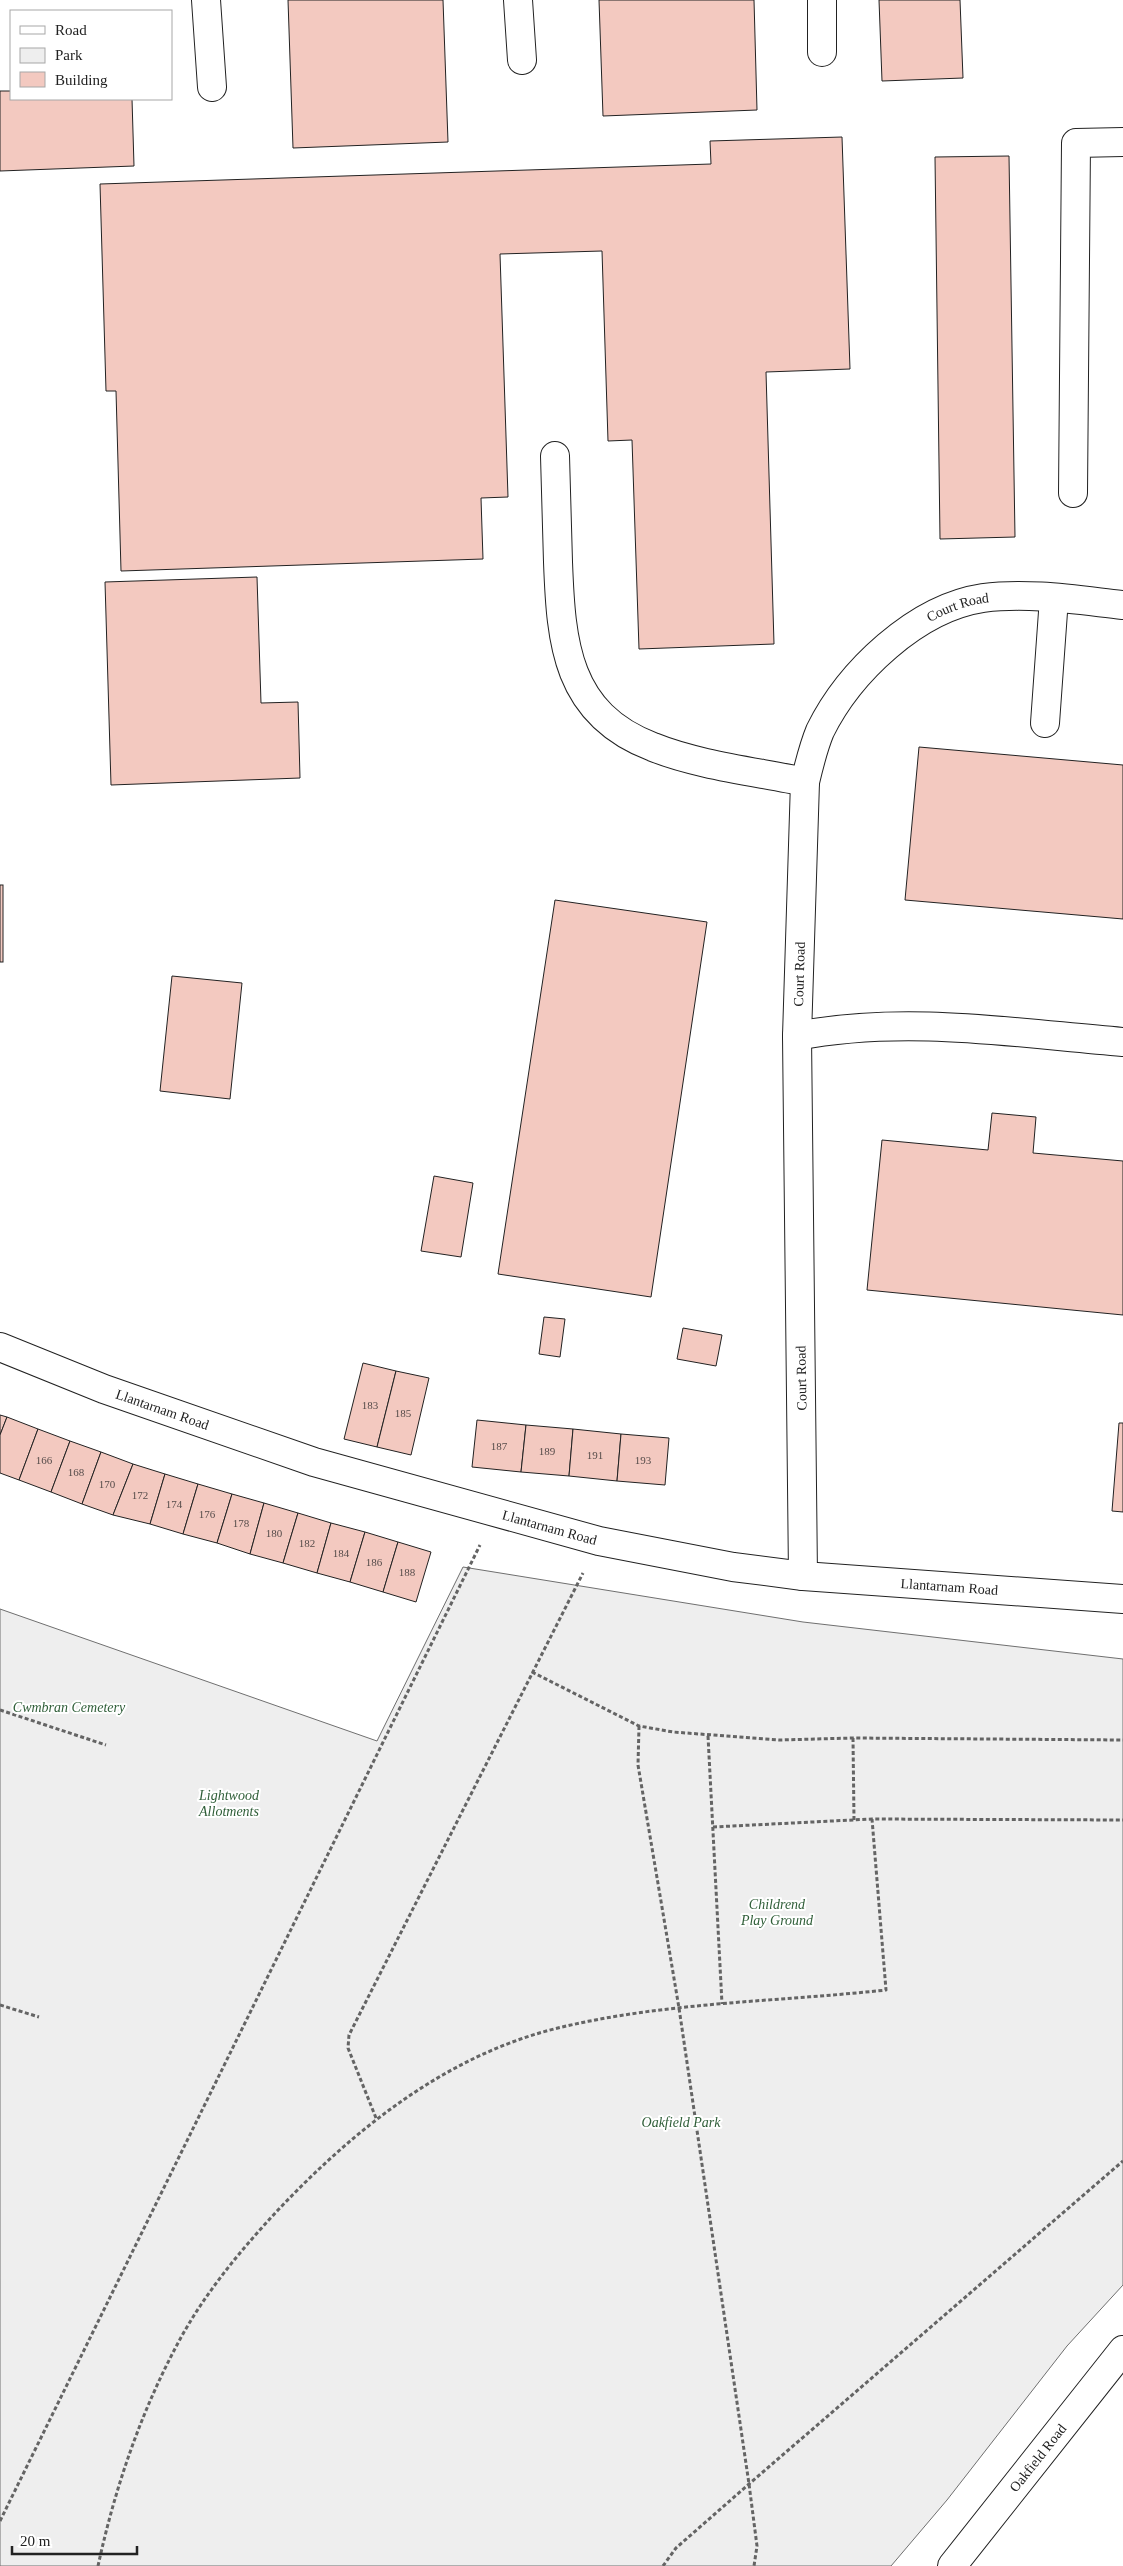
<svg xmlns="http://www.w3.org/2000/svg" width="1123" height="2566" font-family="'Times New Roman',serif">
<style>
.green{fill:#eee;stroke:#6f6f6f}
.building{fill:#f3c9c0;stroke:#222}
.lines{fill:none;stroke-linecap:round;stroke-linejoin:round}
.minor-casing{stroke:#222;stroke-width:30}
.path{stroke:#646464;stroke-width:3;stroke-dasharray:4 2.5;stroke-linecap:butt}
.minor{stroke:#fff;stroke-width:28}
.labels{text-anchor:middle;stroke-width:4;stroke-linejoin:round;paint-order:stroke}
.number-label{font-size:11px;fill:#564c4a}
.street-label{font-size:14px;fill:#222;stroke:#fff}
.park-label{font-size:14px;font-style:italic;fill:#2f5e38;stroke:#fff}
</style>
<rect width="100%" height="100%" fill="#fff"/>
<path class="green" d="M463 1567 803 1622 1123 1659V2285L1067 2346 947 2500 891 2566H0V1609L377 1741Z"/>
<g class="building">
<path d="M288 0H443L448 142 293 148Z"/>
<path d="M599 0H754L757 110 603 116Z"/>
<path d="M879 0H960L963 78 882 81Z"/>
<path d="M0 91H11V99H132L134 166 0 171Z"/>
<path d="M842 137 850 369 766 372 774 644 639 649 632 440 608 441 602 251 500 254 508 497 481 498 483 559 121 571 116 391H106L100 184 711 164 710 141Z"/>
<path d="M1009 156 1015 537 940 539 935 157Z"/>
<path d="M257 577 261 703 298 702 300 778 111 785 105 582Z"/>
<path d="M919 747 1123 765V919L905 900Z"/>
<rect x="0" y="885" width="3" height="77"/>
<path d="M555 900 707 922 651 1297 498 1274Z"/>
<path d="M172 976 242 983 230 1099 160 1091Z"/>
<path d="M992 1113 1036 1117 1033 1153 1123 1161V1315L867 1290 882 1140 988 1150Z"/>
<path d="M434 1176 473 1183 461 1257 421 1251Z"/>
<path d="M544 1317 565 1319 560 1357 539 1354Z"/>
<path d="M683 1328 722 1335 716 1366 677 1359Z"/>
<path d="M363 1363 396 1371 377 1447 344 1439Z"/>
<path d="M396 1371 429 1378 411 1455 377 1447Z"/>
<path d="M0 1415 7 1417 0 1435Z"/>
<path d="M7 1417 38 1429 19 1480 0 1473V1435Z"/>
<path d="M477 1420 526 1425 521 1472 472 1467Z"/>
<path d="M1119 1423H1123V1512L1112 1511Z"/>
<path d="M526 1425 573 1429 569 1476 521 1472Z"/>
<path d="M38 1429 70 1441 51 1492 19 1480Z"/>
<path d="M573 1429 621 1434 617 1481 569 1476Z"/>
<path d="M621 1434 669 1438 665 1485 617 1481Z"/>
<path d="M70 1441 101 1452 82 1504 51 1492Z"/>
<path d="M101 1452 133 1464 113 1515 82 1504Z"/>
<path d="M133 1464 165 1474 150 1524 113 1515Z"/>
<path d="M165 1474 198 1484 183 1534 150 1524Z"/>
<path d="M198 1484 232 1494 217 1543 183 1534Z"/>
<path d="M232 1494 264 1503 250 1554 217 1543Z"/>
<path d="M264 1503 298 1513 283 1563 250 1554Z"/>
<path d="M298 1513 331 1523 317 1573 283 1563Z"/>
<path d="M331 1523 365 1532 350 1582 317 1573Z"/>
<path d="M365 1532 398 1542 383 1592 350 1582Z"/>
<path d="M398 1542 431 1552 416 1602 383 1592Z"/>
</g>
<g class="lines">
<g class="minor-casing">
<g id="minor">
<path d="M206 0 212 87"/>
<path d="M518 0 522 60"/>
<path d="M822 0V52"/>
<path d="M555 456C556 491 557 527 558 562 561 643 566 714 653 747 697 765 758 772 805 782"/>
<path d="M1073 493 1076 143 1123 142"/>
<path d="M1045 723 1054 598"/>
<path d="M797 1036C905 1015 1014 1033 1123 1042"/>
<path id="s1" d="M0 1347 104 1389 314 1462 599 1541 733 1567 803 1576 1123 1599"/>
<path id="s2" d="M803 1576 797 1036 805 782C809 765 813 748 820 731 849 672 916 608 983 598 1029 592 1077 600 1123 605"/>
<path id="s3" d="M952 2566 1123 2350"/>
</g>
</g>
<g class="path">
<path d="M532 1672 639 1726 673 1732 779 1740 853 1738 1123 1740"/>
<path d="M0 1710 106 1745"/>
<path d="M639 1726 638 1765 679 2008 749 2484 757 2546 754 2566"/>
<path d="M708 1736 722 2004"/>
<path d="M853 1738 854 1820"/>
<path d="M713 1827 872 1819 1123 1820"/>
<path d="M0 2005 39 2017"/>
<path d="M376 2118 348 2048 349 2035 583 1573"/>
<path d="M0 2521 480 1545"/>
<path d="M98 2566C115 2488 140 2414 178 2343 204 2294 240 2251 278 2210 354 2130 444 2057 554 2029 662 2002 775 2002 886 1990L872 1819"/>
<path d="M663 2566 676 2548 749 2484 1123 2161"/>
</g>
<use href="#minor" class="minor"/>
</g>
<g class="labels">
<g class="number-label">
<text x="370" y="1409">183</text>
<text x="403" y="1417">185</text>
<text x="499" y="1450">187</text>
<text x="547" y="1455">189</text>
<text x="595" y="1459">191</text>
<text x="44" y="1464">166</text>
<text x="643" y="1464">193</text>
<text x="76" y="1476">168</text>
<text x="107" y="1488">170</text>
<text x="140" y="1499">172</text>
<text x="174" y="1508">174</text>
<text x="207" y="1518">176</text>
<text x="241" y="1527">178</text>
<text x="274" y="1537">180</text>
<text x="307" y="1547">182</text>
<text x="341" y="1557">184</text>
<text x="374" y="1566">186</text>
<text x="407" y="1576">188</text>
</g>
<g class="street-label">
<text dy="5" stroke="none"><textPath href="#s2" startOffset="1038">Court Road</textPath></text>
<text dy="5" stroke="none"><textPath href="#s2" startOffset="602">Court Road</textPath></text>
<text transform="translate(801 1378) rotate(-91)" y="5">Court Road</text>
<text dy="5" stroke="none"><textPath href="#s1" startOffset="174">Llantarnam Road</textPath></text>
<text dy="5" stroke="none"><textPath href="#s1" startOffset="579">Llantarnam Road</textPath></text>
<text dy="5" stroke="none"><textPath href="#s1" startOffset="984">Llantarnam Road</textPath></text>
<text dy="5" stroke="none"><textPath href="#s3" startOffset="138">Oakfield Road</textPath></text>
</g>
<g class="park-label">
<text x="69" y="1712">Cwmbran Cemetery</text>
<text x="229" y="1800">Lightwood<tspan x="229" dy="16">Allotments</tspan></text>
<text x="777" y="1909">Childrend<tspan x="777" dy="16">Play Ground</tspan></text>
<text x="681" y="2127">Oakfield Park</text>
</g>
</g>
<rect x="10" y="10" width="162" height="90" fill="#ffffff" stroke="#a7a7a7"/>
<rect x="20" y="26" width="25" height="8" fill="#ffffff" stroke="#a7a7a7"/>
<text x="55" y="35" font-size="15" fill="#222222">Road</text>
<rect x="20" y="48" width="25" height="15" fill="#eeeeee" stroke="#a7a7a7"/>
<text x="55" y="60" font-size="15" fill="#222222">Park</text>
<rect x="20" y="72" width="25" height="15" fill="#f3c9c0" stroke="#a7a7a7"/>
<text x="55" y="85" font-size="15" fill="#222222">Building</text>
<path d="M12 2546v8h125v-8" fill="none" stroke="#222222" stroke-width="2.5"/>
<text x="20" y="2546" font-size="15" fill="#222222" stroke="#ffffff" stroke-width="4" paint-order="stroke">20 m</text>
</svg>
